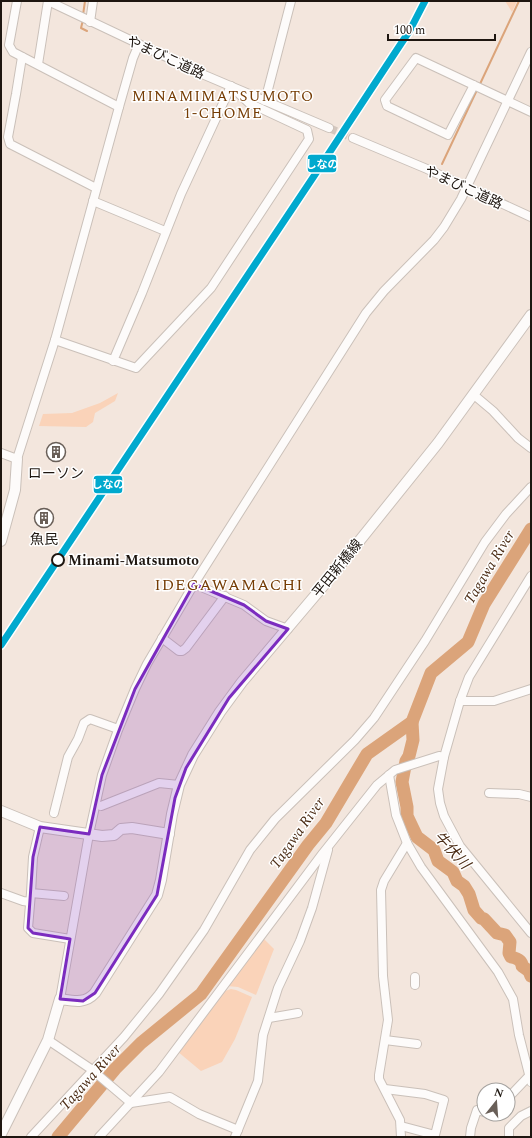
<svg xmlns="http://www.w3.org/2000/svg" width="532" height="1138" font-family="Spectral,'Noto Sans JP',serif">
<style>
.green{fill:#fad3b9}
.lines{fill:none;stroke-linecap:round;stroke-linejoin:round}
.stream{stroke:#dba47a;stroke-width:2}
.river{stroke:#dba47a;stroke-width:13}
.minor-tunnel{stroke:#d3c7be;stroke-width:8;stroke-dasharray:8 4;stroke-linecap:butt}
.minor-casing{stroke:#cac0b9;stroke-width:10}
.major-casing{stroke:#cac0b9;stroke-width:12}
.minor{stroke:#fdfbfa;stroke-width:8}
.major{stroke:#fdfbfa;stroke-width:10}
.rail-1-casing{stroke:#fff;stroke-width:10}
.rail-1{stroke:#00a9ce;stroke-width:7}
.marked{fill:#7b2cbf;fill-opacity:0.2;stroke:#7b2cbf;stroke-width:3;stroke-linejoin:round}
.stop-dot{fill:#fff;stroke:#1e1610;stroke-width:2}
.labels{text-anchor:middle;stroke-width:3;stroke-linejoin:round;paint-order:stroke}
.street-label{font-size:14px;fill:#1e1610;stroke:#fff}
.poi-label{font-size:14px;fill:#1e1610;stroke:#fff}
.stop-label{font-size:14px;font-weight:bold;fill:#1e1610;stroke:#fff;text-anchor:start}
.neighbourhood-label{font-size:15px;letter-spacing:1px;fill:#753c04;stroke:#fff}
.water-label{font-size:15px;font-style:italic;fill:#4c2d16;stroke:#fff}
.quarter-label{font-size:16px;letter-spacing:1px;fill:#753c04;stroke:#fff}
.line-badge{stroke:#fff;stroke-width:1.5}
.badge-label{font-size:11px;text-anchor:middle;font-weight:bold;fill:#fff}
</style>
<rect width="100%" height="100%" fill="#f3e6dd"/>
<g class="green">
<path d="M505 1H517L512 12Z"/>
<path d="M118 393 115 401 95 413 93 422 86 427 39 426 43 414 72 413 100 403Z"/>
<path d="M263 938 274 949 256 995 238 987 227 986Z"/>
<path d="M231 989 236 990 252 997 235 1039 222 1062 201 1071 177 1051 222 992Z"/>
</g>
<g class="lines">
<g class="stream">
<path d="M83 15 85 1"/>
<path d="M83 20 81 28 87 31"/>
<path d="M480 84 519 1"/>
<path d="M442 164 476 92"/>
</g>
<g class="river">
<path d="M412 722 413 740 409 756 406 761 402 782 407 807V816L417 837 434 850 438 861 453 872 457 881 464 886 469 894 474 910 481 918 484 919 497 933 505 935 510 942 509 953 511 957C516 958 522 960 522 966L529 971 531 976"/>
<path d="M58 1137 115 1069 141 1043 201 994 308 845 326 823 367 754 412 722 431 673 468 642 484 604 531 529"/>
</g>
<path class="minor-tunnel" d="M329 128 353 138"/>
<g class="minor-casing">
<g id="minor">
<path d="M17 1 9 45 13 52 119 107"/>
<path d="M48 1 202 74 329 128"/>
<path d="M90 22 93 1"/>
<path d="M22 57 16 94 8 137 10 144 96 188"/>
<path d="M38 64 48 1"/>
<path d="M474 85 448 135 387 106 385 100 416 58 531 112"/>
<path d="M265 101 291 1"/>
<path d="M353 138 427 169 531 217"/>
<path d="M93 201 165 231"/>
<path d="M55 340 136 368 211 288 309 139 307 130 249 103 231 86 181 194 142 293 113 361"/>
<path d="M474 395 493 411 518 438 531 448"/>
<path d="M1 453 17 459 55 340 119 107 133 58 139 44"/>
<path d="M531 576 469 677 460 701 444 757 438 789 440 803 444 816 460 846 531 933"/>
<path d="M194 584 244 605 266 621 288 629"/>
<path d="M162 638 179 651H182L186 648 225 596"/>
<path d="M460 701H494L531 689"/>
<path d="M389 775 396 815 407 843 421 867 498 972 513 999 519 1035 531 1082"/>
<path d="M489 793 519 794 531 797"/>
<path d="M101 806 159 783 179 785"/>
<path d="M54 813 68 757 78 739 84 723 90 719 118 729"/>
<path d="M40 827 33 857 31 893 64 896"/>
<path d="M1 893 23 901 30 902"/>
<path d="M31 893 28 928 33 933 70 939"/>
<path d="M415 985V977"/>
<path d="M60 999 89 834 102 775 118 730 135 689 147 664 194 584 366 313 384 291 434 240 444 227 461 199 531 52"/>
<path d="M269 1018 298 1013"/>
<path d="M48 1040 91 1069 131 1103 170 1097 199 1114 238 1130"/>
<path d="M385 1040 417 1044"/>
<path d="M385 1089 425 1094 444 1100 435 1135 401 1126"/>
<path d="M508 1098 529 1076"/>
<path d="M31 1137 124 1037 159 994 204 930 250 850 275 819 355 740 374 718 425 641 485 542 506 514 531 487"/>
<path d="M99 1137 159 1072 323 853 377 785 395 770 439 756 444 757"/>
<path d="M235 1137 258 1081 263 1035 278 988 300 941 312 908 328 850"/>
<path d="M401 1137 400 1120 379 1079V1075L388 1020 383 976 381 890 384 881 407 843"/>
<path d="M470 1137 471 1128 477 1110 484 1112"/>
<path d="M509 1137V1128L521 1116 531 1111"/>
</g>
</g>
<g class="major-casing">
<g id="major">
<path d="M1 541 15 490 17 459"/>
<path d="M1 811 40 827 102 836 114 835 121 829 132 828 169 834"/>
<path d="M1 1134 48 1040 60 999C74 1001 85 1004 95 993L157 895 161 880 172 814 179 785 193 755 220 712 242 682 324 585 438 443 531 315"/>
</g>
</g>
<use href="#minor" class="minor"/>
<use href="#major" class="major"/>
<g class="rail-1-casing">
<path id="rail-1" d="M1 645 314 176 410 30 425 1"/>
</g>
<use href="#rail-1" class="rail-1"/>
</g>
<path class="marked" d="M194 584 244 605 266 621 288 629 229 698 186 768 175 798 157 895 95 993 83 1001 60 999 70 939 33 933 28 928 33 857 40 827 89 834 102 775 135 689Z"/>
<defs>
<g id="building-ring" transform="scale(1)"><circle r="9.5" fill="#fff" stroke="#695f58" stroke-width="1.5"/><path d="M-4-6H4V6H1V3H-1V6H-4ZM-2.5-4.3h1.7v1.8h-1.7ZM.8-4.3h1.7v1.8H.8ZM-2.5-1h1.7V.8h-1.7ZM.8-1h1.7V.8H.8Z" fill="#695f58"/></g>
</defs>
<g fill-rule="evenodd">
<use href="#building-ring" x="56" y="452"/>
<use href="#building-ring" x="44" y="518"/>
</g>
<circle class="stop-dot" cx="58" cy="560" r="6"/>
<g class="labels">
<g class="street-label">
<text transform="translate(166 57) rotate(25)" y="5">やまびこ道路</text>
<text transform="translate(464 187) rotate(25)" y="5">やまびこ道路</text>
<text transform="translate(337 568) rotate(-51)" y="5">平田新橋線</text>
</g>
<g class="poi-label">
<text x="56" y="478">ローソン</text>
<text x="44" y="544">魚民</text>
</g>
<g class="stop-label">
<text x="68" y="565">Minami-Matsumoto</text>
</g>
<g class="neighbourhood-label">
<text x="223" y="101">MINAMIMATSUMOTO<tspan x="223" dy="17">1-CHOME</tspan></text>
</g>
<g class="water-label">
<text transform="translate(489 567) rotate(-59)" y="5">Tagawa River</text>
<text transform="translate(297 833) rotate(-55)" y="5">Tagawa River</text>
<text transform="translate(452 850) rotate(47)" y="5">牛伏川</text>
<text transform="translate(90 1077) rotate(-48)" y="5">Tagawa River</text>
</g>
<g class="quarter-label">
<text x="229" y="590">IDEGAWAMACHI</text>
</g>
</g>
<g class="line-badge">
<rect x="307" y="154" width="30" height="19" rx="4" fill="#00a9ce"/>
<rect x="93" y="475" width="30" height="19" rx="4" fill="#00a9ce"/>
</g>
<g class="badge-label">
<text x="322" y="168">しなの</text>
<text x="108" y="488">しなの</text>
</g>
<rect width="532" height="1138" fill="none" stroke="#1e1610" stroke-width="4"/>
<g transform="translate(496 1102) rotate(17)"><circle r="19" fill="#ffffff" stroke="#a5a29f"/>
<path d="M0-3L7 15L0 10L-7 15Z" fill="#695f58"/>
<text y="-6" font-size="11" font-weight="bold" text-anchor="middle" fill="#1e1610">N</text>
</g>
<path d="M388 34v6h107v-6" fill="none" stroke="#1e1610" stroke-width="2"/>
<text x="394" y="34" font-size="12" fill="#1e1610" stroke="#ffffff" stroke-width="3" paint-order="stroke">100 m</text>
</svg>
